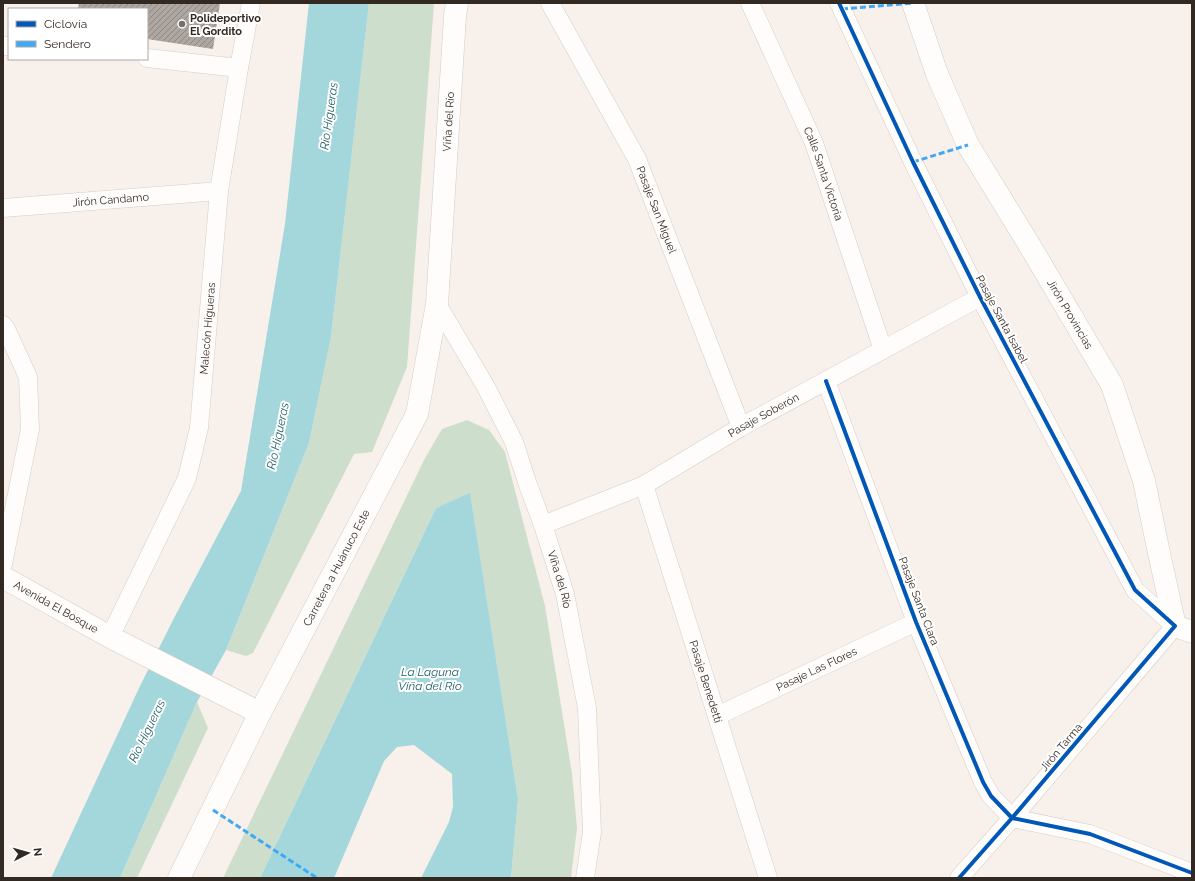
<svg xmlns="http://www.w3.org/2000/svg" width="1195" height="881" font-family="Raleway,sans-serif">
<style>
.green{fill:#cedecd}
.water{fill:#a3d7dc}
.building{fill:url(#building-hatch)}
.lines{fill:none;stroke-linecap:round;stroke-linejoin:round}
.minor-casing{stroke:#d5ccc6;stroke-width:19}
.tertiary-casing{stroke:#d5ccc6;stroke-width:23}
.primary-casing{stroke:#d5ccc6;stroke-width:23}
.trunk-casing{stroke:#d5ccc6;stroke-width:23}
.minor{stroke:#fefdfc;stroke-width:18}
.tertiary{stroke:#fefdfc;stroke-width:22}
.primary{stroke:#fefdfc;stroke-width:22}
.trunk{stroke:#fefdfc;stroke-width:22}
.quiet{stroke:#3fa9f5;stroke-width:3;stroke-dasharray:6 3;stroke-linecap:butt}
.cycleway-casing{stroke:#fff;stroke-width:6}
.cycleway{stroke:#0057b8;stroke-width:4}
.poi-dot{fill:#786f69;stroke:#fff;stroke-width:1.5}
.labels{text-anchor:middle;stroke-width:4;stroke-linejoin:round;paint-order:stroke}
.poi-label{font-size:11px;font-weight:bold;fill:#332923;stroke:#fff;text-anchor:start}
.street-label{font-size:11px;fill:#332923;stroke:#fff}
.water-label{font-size:12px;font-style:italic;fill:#1f5f66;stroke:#fff}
</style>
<defs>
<pattern id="building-hatch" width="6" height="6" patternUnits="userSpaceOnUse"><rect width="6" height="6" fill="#aea6a1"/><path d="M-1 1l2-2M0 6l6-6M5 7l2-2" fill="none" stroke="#8e8783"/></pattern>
</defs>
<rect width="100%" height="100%" fill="#f8f0ea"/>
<g class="green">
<path d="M369 3H434L407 367 372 452 354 454 253 653 246 656 226 650 309 443 331 337Z"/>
<path d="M467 420 489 430 505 452 545 606 572 774 577 828 571 878H511L518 799 470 494 436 508 260 878H223L425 458 442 429Z"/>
<path d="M197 702 208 728 137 878H120Z"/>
</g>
<g class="water">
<path d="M309 3H369L331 337 309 443 226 650 197 702 120 878H51L140 686 173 620 241 491 285 224Z"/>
<path d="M470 493 518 799 511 878H421L449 822 453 807 452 774 414 745 397 747 384 761 334 878H260L436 508Z"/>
</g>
<path class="building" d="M79 3H220L213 49 147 39V9H78Z"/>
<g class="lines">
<g class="minor-casing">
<g id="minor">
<path id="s1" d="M550 3 637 159 741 427"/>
<path id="s2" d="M750 3 814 143 883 350"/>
<path d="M839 3 913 162 980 297 1135 590 1175 626 1012 818 959 878"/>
<path d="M3 46H9"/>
<path d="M147 58 239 68"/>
<path id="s3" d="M3 208 219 191"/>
<path id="s4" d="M437 304 486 387 514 442 528 485 543 525 565 594 587 708 592 832 585 878"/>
<path d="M3 325 6 329 28 377 30 429 3 564"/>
<path d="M826 381 916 622 983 782 991 796 1012 818 1090 834 1192 873"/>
<path id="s5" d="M644 485 768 878"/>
<path id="s6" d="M543 525 644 485 741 427 980 297"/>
<path id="s7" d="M110 637 187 478 199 428 219 191 239 68 251 3"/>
<path id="s8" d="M717 716 916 622"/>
</g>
</g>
<g class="tertiary-casing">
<g id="tertiary">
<path id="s9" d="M913 3 937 74 968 145 1030 246 1112 385 1144 481 1159 553 1175 626 1192 632"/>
</g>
</g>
<g class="primary-casing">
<path id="primary" d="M179 878 260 713"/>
</g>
<g class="trunk-casing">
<g id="trunk">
<path id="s10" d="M3 577 110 637 260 713 417 414 437 304 455 16 457 3"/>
</g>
</g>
<use href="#minor" class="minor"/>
<use href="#tertiary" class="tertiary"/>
<use href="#primary" class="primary"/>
<use href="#trunk" class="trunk"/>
<g class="quiet">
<path d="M842 9 914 3"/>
<path d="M913 162 968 145"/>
<path d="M213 810 317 878"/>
</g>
<g class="cycleway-casing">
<g id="cycleway">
<path d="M839 3 913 162 980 297 1135 590 1175 626 1012 818 959 878"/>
<path d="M826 381 916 622 983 782 991 796 1012 818 1090 834 1192 873"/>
</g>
</g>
<use href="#cycleway" class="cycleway"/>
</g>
<circle class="poi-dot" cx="182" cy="24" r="4"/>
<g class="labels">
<g class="poi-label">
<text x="190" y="22">Polideportivo<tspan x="190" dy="13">El Gordito</tspan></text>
</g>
<g class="street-label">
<text dy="4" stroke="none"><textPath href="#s10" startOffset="923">Viña del Río</textPath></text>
<text dy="4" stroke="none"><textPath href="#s2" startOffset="186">Calle Santa Victoria</textPath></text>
<text dy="4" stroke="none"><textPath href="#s3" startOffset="108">Jirón Candamo</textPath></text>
<text dy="4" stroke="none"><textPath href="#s1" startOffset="233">Pasaje San Miguel</textPath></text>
<text dy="4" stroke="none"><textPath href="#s9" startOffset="350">Jirón Provincias</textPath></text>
<text transform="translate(1002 319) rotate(62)" y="4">Pasaje Santa Isabel</text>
<text dy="4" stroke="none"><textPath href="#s7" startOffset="328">Malecón Higueras</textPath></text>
<text dy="4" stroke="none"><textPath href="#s6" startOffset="247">Pasaje Soberón</textPath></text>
<text dy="4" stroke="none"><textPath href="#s10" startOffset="455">Carretera a Huánuco Este</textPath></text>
<text dy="4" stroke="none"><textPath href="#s4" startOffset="303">Viña del Río</textPath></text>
<text transform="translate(919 601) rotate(69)" y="4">Pasaje Santa Clara</text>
<text dy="4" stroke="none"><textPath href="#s10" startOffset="61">Avenida El Bosque</textPath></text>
<text dy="4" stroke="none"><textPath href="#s8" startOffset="110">Pasaje Las Flores</textPath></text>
<text dy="4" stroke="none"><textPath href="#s5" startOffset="206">Pasaje Benedetti</textPath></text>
<text transform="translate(1061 747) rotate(-50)" y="4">Jirón Tarma</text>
</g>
<g class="water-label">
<text transform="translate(329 116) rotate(-82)" y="4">Río Higueras</text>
<text transform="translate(278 436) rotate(-78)" y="4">Río Higueras</text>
<text x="430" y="676">La Laguna<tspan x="430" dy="14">Viña del Rio</tspan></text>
<text transform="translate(147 731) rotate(-64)" y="4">Río Higueras</text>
</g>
</g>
<rect width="1195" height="881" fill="none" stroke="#332923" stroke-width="8"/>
<rect x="8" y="8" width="140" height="52" fill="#ffffff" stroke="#ada9a7"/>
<rect x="16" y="21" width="20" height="6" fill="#0057b8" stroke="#ada9a7"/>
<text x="44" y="28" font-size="12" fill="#332923">Ciclovía</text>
<rect x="16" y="41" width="20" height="6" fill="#3fa9f5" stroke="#ada9a7"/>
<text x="44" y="48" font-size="12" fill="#332923">Sendero</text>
<g transform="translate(28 853) rotate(84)" stroke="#ffffff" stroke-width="3" paint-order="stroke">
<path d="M0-3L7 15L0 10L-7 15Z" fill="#332923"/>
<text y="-6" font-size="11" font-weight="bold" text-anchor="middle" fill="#332923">N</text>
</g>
</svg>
